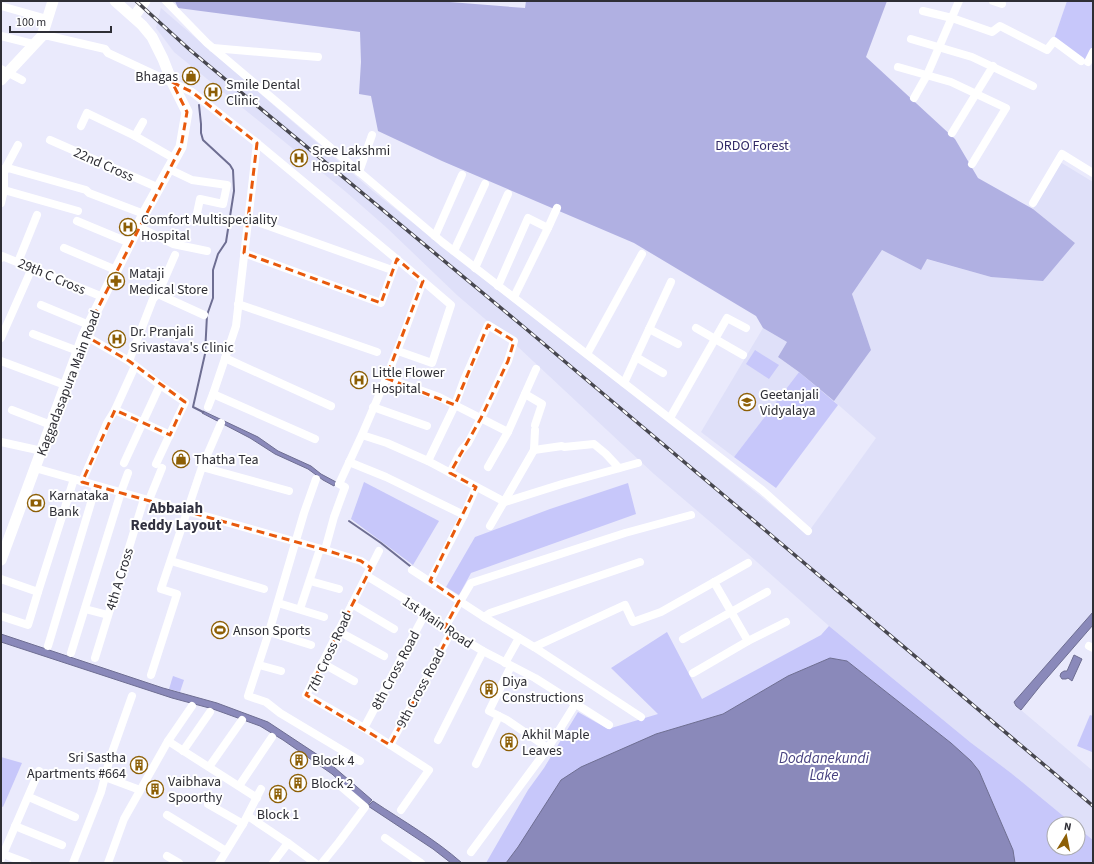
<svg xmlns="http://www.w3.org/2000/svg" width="1094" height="864" font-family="'Source Sans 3',sans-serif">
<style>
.built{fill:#dfe0f9}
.green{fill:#c7c7fa}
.forest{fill:#b0b0e2}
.water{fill:#8a89ba;stroke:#6e6e92}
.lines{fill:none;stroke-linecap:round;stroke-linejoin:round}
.stream{stroke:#6e6e92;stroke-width:2}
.street{stroke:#fff;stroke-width:8}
.secondary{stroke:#fff;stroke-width:11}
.rail-casing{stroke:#47474f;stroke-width:3.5}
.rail{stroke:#fff;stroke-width:2;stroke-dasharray:6;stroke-linecap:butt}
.marked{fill:none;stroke:#e8590c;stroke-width:3;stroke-dasharray:8 5;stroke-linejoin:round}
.labels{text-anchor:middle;stroke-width:4;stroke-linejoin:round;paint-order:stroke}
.poi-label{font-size:14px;fill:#2e2e35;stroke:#fff;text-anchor:start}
.park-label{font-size:14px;fill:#322a66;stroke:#fff}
.street-label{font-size:14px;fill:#2e2e35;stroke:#fff}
.neighbourhood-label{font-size:15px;font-weight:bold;fill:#31313f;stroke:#fff}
.water-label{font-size:15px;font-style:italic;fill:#484281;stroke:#fff}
</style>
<rect width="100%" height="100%" fill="#eaeafc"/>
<g class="built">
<path d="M161 8 374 192 503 294 706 452 807 534 876 438 834 401 871 350 852 294 882 250 921 270 926 259 991 277 1075 243 1033 209 1060 162 1093 182V625L1041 685 1021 710 1093 771V840L1078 828V824H1073L1011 773 970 742 829 626 748 554 654 474 518 347 458 296 387 228 346 192 174 52 156 28Z"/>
<path d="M763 328 787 342 778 357 799 372 734 457 701 432Z"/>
</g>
<g class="green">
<path d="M1067 1H1093V49L1086 63 1054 39Z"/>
<path d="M755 350 779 365 769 379 746 364Z"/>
<path d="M799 372 838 405 776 488 734 457Z"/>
<path d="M364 482 439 521 413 565 351 519Z"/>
<path d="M628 483 636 514 471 573 459 595 446 587 475 537 550 509Z"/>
<path d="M829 626 970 742 1011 773 1073 824H1054V848H1078V828L1093 840V863H1015L1013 850 994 806 979 771 971 761 951 743 847 661 830 658 788 676 723 714 656 734 518 847 506 863H486L528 790 544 768 578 712 608 729 658 714 611 668 667 632 702 699 821 635Z"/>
<path d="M173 676 184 680 180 692 169 689Z"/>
<path d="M1090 715 1093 716 1092 752 1077 746Z"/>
<path d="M1 757 22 763 3 807 1 806Z"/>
</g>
<path class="forest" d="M175 1H437L525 8 526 1H887L866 57 955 139 978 178 1033 209 1075 243 1043 281 991 277 927 259 921 270 882 250 852 294 871 350 834 401 799 372 778 357 787 342 763 328 756 316 634 243 442 161 378 131 371 96 359 94 361 62 360 32 178 8Z"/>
<g class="water">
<path d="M203 411 258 437 278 451 311 466 321 474 336 482 334 486 323 480 308 469 275 454 250 438 202 413Z"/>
<path d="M1093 612V625L1041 685 1021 710 1016 706 1014 702Z"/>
<path d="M1 634 163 688 217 703 268 722 327 761 372 800 367 806 332 774 283 740 260 726 213 709 172 698 1 642Z"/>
<path d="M1074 655 1082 659 1072 681 1068 678 1066 679H1062L1060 676 1061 673 1064 671H1067Z"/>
<path d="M830 658 847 661 951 743 971 761 979 771 994 806 1013 850 1015 863H506L518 847 561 780 581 767 656 734 723 714 788 676Z"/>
<path d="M373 801C403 821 435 839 462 863H451L433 849 368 806Z"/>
</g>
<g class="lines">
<g class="stream">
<path d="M199 105 201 124V133L203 140 230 165 233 170 234 191 226 242 218 254 213 270V298L207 315 205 354 193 407 203 412"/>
<path d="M349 521 381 543 410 566"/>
</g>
<g class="street">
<path d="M166 1 207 43 442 242 762 490 808 531"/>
<path d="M993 1 1002 4"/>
<path d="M1 6 47 19"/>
<path d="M923 11 952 18 992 32 1000 26 1047 50 1054 41 1081 61"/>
<path d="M1 36 33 44"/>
<path d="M42 36H49L105 49 108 53 192 92 257 143 423 281 451 305 432 363 398 351"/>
<path d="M911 39 972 57 1033 86"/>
<path d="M213 48 318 57"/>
<path d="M1088 62 1093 52"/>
<path d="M898 67 951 82 1006 108 972 164"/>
<path d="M1 69 22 80"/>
<path d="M914 98 927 75 959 1"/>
<path d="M81 126 87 113 135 136 175 159"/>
<path d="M952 133 993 66"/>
<path d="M135 136 143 122"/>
<path d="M50 140 159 188"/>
<path d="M257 143 236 326 213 394 315 439"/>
<path d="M1 169 4 171 8 168 86 190 89 193 144 214"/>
<path d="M169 169 192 180 227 185 223 204 200 199 196 218 211 220"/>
<path d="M359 172 372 135"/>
<path d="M4 190 78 211"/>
<path d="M1 203 4 190V171L18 145"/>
<path d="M1033 203 1062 154 1093 173"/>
<path d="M249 219 392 270"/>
<path d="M77 221 130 243"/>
<path d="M139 227 173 244 207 251"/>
<path d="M435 236 462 175"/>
<path d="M64 248 116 270"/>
<path d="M454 251 485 184"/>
<path d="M244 253 381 303 397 259"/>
<path d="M1 258 2 256 103 297"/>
<path d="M18 262 37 215"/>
<path d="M475 268 508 194"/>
<path d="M498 286 528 218 548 228 557 208"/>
<path d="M158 294 204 315"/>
<path d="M514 297 548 228"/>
<path d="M238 304 377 352"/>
<path d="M41 305 89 325"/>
<path d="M696 328 743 355"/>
<path d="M649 329 678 344"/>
<path d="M33 334 78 351"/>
<path d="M84 335 129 361 160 385 185 402 156 464"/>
<path d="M1 338 32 268"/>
<path d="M587 354 642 254"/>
<path d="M636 357 663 373"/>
<path d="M225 358 331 406"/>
<path d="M1 361 65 385"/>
<path d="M129 361 153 299 158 294 175 255"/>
<path d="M386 378 439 397 508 432"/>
<path d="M624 383 671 282"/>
<path d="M525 394 542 404 535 425"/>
<path d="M208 407 213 394"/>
<path d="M373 407 427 426"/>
<path d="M12 410 51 425"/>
<path d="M115 410 170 435"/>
<path d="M670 418 727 318 746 328"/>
<path d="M362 435 387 443 428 461 505 502 562 484 638 463"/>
<path d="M1 442 42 451"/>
<path d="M534 450 562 446 564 447 594 444 606 454 619 468"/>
<path d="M428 461 455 405 464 380 488 325 514 341 508 361 481 418 468 443 461 451 450 473"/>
<path d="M349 462 386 477 464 515"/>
<path d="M124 463 160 385"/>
<path d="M202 467 289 491"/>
<path d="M488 467 508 432 536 369"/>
<path d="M35 468 325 550 361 561 371 568"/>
<path d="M316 479 304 513 269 632 248 696 266 702 280 713 360 761"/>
<path d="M82 482 107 423 115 410 135 366"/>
<path d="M149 500 162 468"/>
<path d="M490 526 534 450 535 430"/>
<path d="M325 550 334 517 345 487 339 484C371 418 399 350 423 281"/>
<path d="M379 551 306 695 364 728 429 770 401 810"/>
<path d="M171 561 264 589"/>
<path d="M412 570 484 617 534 647 625 605 633 622 661 612 748 563"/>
<path d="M367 576 426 612 451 632 483 651 535 678 609 725"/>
<path d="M1 579 38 592 74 479"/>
<path d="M310 581 339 589"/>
<path d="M430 581 464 515 476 487"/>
<path d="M714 582 748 641 786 622"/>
<path d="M278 603 324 617"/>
<path d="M352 604 394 629"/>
<path d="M85 609 108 615"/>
<path d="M300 609 320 549"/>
<path d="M1 616 28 625 38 592"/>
<path d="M484 617 490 613 640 562"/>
<path d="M445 627 471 583 625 533 691 515"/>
<path d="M338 631 384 656"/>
<path d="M269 632 311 645"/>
<path d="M683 639 767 592"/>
<path d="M48 646 96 486"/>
<path d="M1089 646 1093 648"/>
<path d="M534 647 641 717"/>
<path d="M71 653 121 492 128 473"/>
<path d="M95 658 144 499"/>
<path d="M322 663 354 681"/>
<path d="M505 663 519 638"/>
<path d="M259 665 281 671"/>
<path d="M511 666 489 711 507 720 548 748"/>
<path d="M693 673 748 641"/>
<path d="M151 675 177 594 161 589 202 467 221 423"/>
<path d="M364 728 426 612"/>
<path d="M438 740 483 651"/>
<path d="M168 741 257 798"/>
<path d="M390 745 451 632"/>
<path d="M183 751 210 712"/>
<path d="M476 764 499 716"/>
<path d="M209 767 242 720"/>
<path d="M105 777 140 790"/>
<path d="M239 786 272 737"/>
<path d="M29 797 75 817"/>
<path d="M208 804 243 824"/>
<path d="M167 815 226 851"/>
<path d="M248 816 288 843 315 863"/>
<path d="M15 826 62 845"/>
<path d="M385 838 421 863"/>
<path d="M471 852 548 748 576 703"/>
<path d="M3 854 27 863"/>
<path d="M167 856 179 863"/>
<path d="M1 859 39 771"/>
<path d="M73 863 101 792 110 758 132 696"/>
<path d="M108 863 124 819 168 741 192 706"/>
<path d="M219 863 243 824 261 789"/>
<path d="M273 863 288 843"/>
<path d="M322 863 339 842 365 807 338 784"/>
</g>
<g class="secondary">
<path d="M134 17 145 1"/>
<path d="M1 80 42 36 53 1"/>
<path d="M1 560 84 335 144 214 181 147 187 112 172 82 163 59 152 37 142 25 115 1"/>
</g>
<g class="rail-casing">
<path id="rail" d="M136 1 190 50 525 328 1093 806"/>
</g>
<use href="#rail" class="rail"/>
</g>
<path class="marked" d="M172 82 192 92 257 143 244 253 381 303 397 259 423 281 386 378 455 405 488 325 514 341 508 361 481 418 450 473 476 487 430 581 459 601 445 627 451 632 390 745 306 695 371 568 361 561 325 550 82 482 115 410 170 435 185 402 129 361 84 335 181 147 187 112Z"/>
<defs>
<g id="shop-ring" transform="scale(0.9)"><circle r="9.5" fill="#fff" stroke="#8d5f06" stroke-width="1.5"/><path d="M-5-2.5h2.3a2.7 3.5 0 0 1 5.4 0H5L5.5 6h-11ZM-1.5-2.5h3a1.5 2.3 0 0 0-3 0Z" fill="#8d5f06"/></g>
<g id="hospital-ring" transform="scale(0.9)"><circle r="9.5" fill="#fff" stroke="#8d5f06" stroke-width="1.5"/><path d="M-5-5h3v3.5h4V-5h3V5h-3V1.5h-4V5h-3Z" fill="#8d5f06"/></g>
<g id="pharmacy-ring" transform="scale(0.9)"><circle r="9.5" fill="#fff" stroke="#8d5f06" stroke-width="1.5"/><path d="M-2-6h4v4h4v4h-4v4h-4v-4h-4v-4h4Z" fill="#8d5f06"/></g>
<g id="school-ring" transform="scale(0.9)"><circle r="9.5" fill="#fff" stroke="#8d5f06" stroke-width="1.5"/><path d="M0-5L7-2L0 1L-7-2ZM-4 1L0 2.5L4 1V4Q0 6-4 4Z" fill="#8d5f06"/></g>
<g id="bank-ring" transform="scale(0.9)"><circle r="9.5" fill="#fff" stroke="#8d5f06" stroke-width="1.5"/><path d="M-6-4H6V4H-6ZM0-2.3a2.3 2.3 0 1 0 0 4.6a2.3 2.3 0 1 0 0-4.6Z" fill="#8d5f06"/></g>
<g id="stadium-ring" transform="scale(0.9)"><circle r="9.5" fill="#fff" stroke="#8d5f06" stroke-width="1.5"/><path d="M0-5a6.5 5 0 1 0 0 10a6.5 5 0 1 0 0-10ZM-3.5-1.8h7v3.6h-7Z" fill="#8d5f06"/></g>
<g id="building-ring" transform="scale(0.9)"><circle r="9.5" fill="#fff" stroke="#8d5f06" stroke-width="1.5"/><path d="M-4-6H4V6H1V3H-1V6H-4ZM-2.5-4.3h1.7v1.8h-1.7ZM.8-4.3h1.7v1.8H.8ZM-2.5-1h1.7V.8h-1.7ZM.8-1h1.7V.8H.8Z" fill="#8d5f06"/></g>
</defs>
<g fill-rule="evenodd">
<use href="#shop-ring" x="191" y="76"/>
<use href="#hospital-ring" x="213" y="92"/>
<use href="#hospital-ring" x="299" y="158"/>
<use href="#hospital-ring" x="128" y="227"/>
<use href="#pharmacy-ring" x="116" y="281"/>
<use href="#hospital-ring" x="117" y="339"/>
<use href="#hospital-ring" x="359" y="380"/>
<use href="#school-ring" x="747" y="402"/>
<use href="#shop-ring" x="181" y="459"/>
<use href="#bank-ring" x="36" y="503"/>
<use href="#stadium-ring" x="220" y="630"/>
<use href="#building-ring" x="489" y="689"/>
<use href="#building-ring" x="509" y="742"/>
<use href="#building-ring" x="299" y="760"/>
<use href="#building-ring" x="139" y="765"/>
<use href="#building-ring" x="298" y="783"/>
<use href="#building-ring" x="155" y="789"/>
<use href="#building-ring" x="278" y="794"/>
</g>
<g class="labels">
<g class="poi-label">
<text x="178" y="81" text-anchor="end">Bhagas</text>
<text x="226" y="89">Smile Dental<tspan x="226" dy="16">Clinic</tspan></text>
<text x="312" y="155">Sree Lakshmi<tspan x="312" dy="16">Hospital</tspan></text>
<text x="141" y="224">Comfort Multispeciality<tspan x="141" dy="16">Hospital</tspan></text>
<text x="129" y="278">Mataji<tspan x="129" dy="16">Medical Store</tspan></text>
<text x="130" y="336">Dr. Pranjali<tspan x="130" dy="16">Srivastava's Clinic</tspan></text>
<text x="372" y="377">Little Flower<tspan x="372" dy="16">Hospital</tspan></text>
<text x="760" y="399">Geetanjali<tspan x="760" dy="16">Vidyalaya</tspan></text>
<text x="194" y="464">Thatha Tea</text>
<text x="49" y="500">Karnataka<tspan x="49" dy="16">Bank</tspan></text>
<text x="233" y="635">Anson Sports</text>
<text x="502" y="686">Diya<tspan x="502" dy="16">Constructions</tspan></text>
<text x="522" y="739">Akhil Maple<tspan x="522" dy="16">Leaves</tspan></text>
<text x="126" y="762" text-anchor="end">Sri Sastha<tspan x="126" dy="16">Apartments #664</tspan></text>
<text x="312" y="765">Block 4</text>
<text x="168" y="786">Vaibhava<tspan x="168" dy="16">Spoorthy</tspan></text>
<text x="311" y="788">Block 2</text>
<text x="278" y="819" text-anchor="middle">Block 1</text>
</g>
<g class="park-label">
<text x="752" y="150">DRDO Forest</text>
</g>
<g class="street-label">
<text transform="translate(104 164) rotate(24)" y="5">22nd Cross</text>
<text transform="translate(52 276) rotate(23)" y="5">29th C Cross</text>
<text transform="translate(68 383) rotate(-69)" y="5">Kaggadasapura Main Road</text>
<text transform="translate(119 579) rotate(-73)" y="5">4th A Cross</text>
<text transform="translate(438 622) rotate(34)" y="5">1st Main Road</text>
<text transform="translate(329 652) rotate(-65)" y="5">7th Cross Road</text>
<text transform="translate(395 670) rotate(-62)" y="5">8th Cross Road</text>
<text transform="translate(420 688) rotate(-62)" y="5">9th Cross Road</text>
</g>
<g class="neighbourhood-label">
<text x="176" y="513">Abbaiah<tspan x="176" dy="17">Reddy Layout</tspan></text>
</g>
<g class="water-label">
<text x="824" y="763">Doddanekundi<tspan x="824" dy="17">Lake</tspan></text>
</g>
</g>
<rect width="1094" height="864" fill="none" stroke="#2e2e35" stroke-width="4"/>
<g transform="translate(1066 836) rotate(10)"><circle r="19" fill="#ffffff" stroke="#ababae"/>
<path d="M0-3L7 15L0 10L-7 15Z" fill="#8d5f06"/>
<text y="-6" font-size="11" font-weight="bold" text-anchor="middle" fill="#2e2e35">N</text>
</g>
<path d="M10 26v6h101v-6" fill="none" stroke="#2e2e35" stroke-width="2"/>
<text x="16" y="26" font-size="12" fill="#2e2e35" stroke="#ffffff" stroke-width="3" paint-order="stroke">100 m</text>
</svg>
